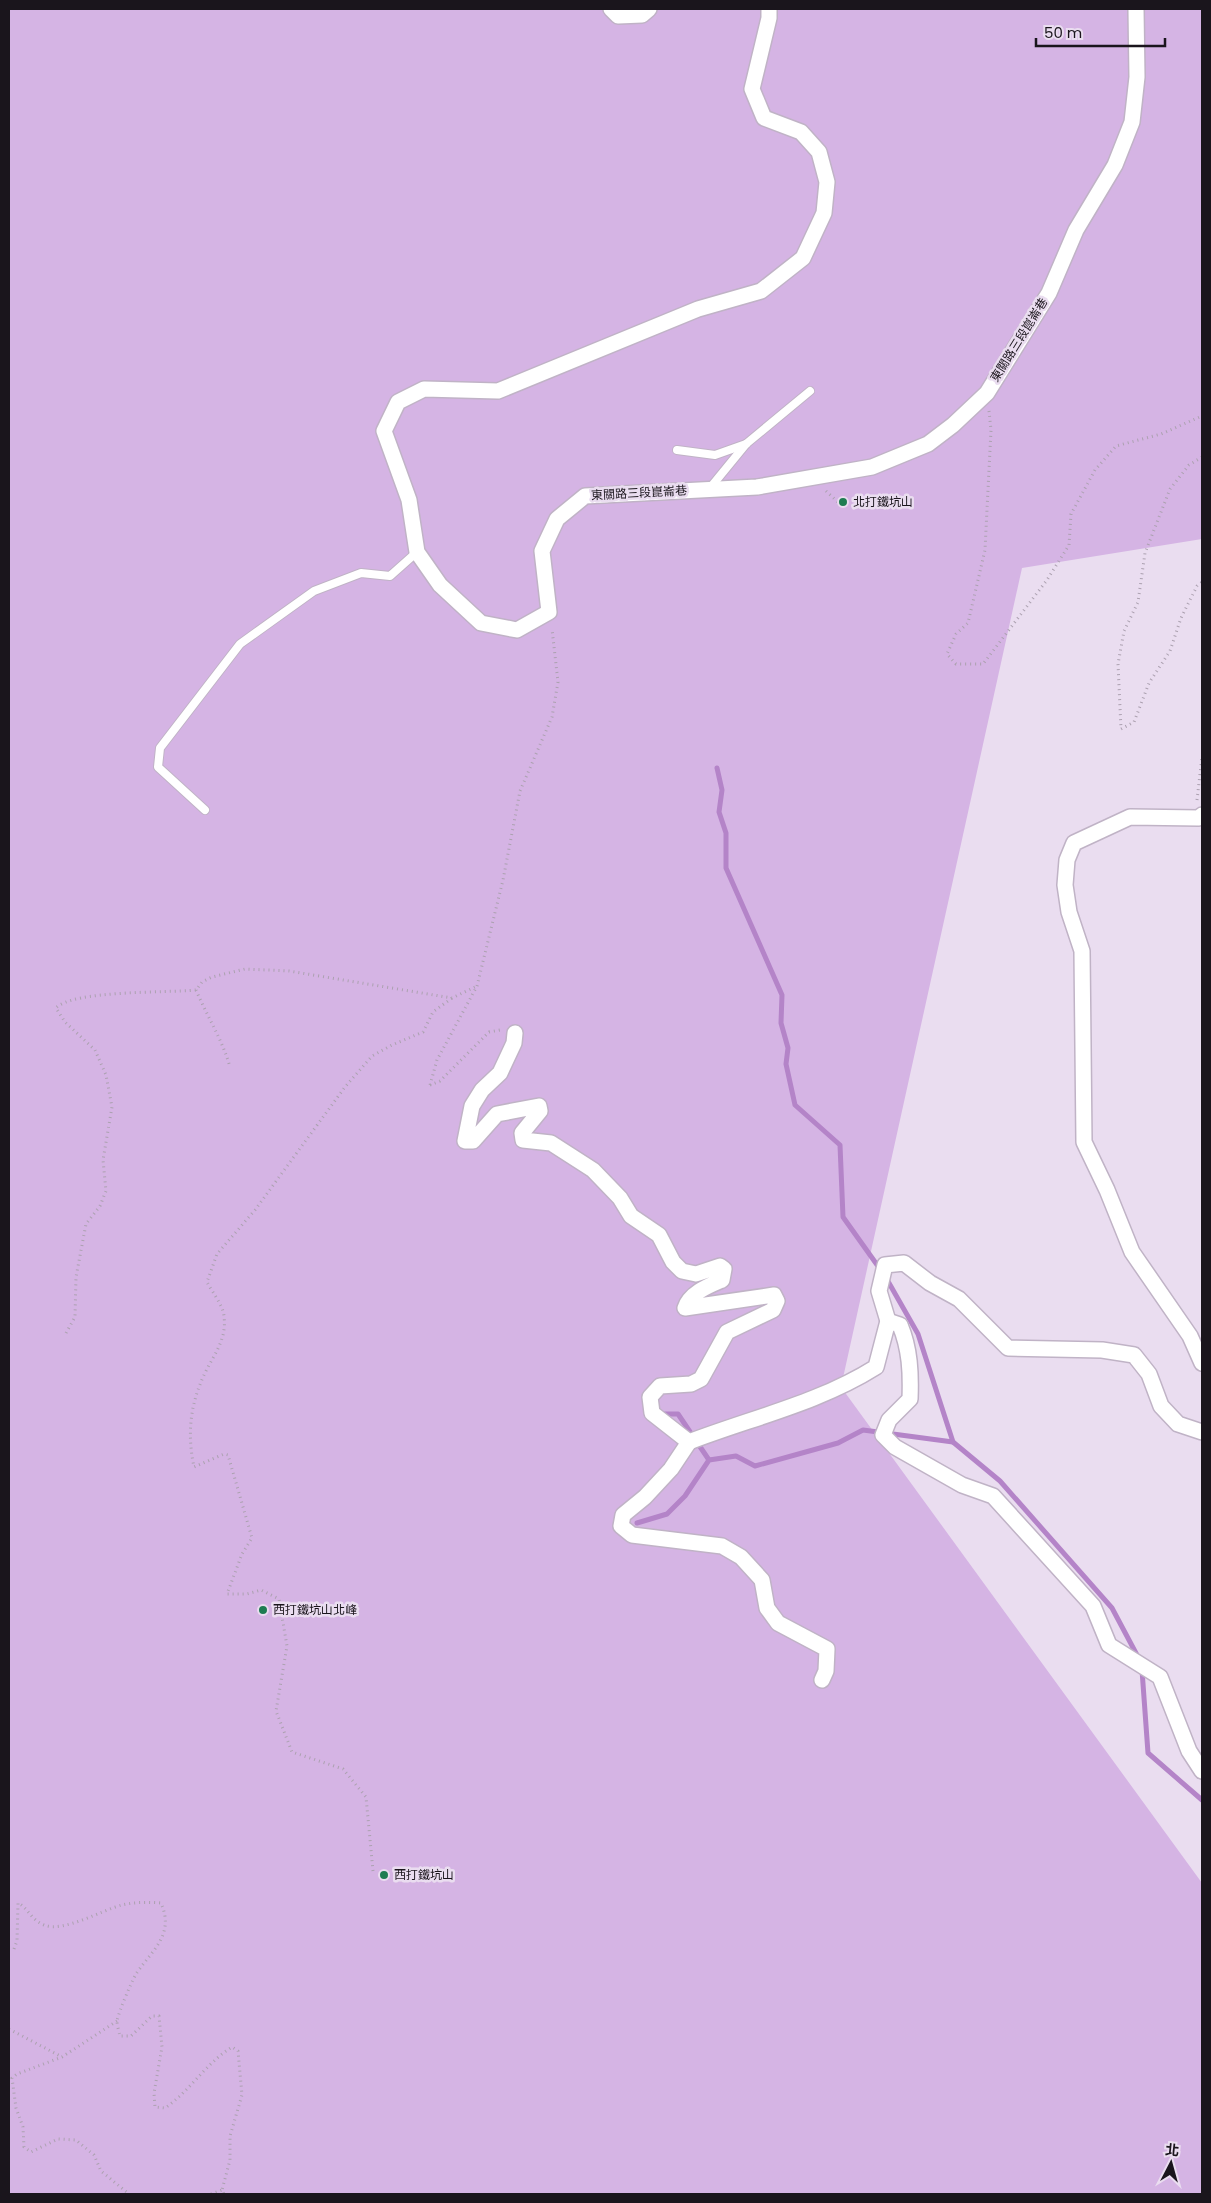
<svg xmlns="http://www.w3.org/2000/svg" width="1211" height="2203" font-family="Poppins,'Noto Sans TC',sans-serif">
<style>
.green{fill:#d5b4e4}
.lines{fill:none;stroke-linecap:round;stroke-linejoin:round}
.stream{stroke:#b484c8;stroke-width:5}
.service-casing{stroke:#c0b3c6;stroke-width:10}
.minor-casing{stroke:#c0b3c6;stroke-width:18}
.path{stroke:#aca1b0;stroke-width:3;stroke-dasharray:1 4;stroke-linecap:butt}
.service{stroke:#fff;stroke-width:8}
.minor{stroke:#fff;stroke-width:15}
.poi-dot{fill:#1e7c52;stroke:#eaddf0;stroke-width:2}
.labels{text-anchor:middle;stroke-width:5;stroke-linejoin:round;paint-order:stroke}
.street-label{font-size:12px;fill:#1a151c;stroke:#eaddf0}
.poi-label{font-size:12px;fill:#1a151c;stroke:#eaddf0;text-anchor:start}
</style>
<rect width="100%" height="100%" fill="#eaddf0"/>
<path class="green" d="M9 9H1202V539L1022 568 841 1387 1202 1883V2194H9Z"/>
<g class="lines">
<g class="stream">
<path d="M717 768 722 790 719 812 726 833V868L782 995 781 1023 788 1048 786 1064 795 1105 840 1145 843 1217 880 1269"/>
<path d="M885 1276 918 1334 953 1442 1000 1481 1112 1608 1138 1657"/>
<path d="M665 1414H678L709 1460"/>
<path d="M637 1523 667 1514 685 1496 709 1460 736 1456 755 1466 838 1443 863 1430 953 1442"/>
<path d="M1142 1670 1148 1753 1202 1800"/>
</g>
<g class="service-casing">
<g id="service">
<path d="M677 450 715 455 746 444"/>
<path d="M710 488 746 444 810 391"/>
<path d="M205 810 158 767 160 748 240 644 314 591 361 573 390 576 417 552"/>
</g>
</g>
<g class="minor-casing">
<g id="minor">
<path d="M611 9 618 16 642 15 649 9"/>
<path d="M769 9V18L752 89 764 118 801 132 819 152 827 182 824 213 803 258 761 291 698 309 498 391 424 389 398 402 384 431 409 500 417 552 440 585 481 623 517 630 549 612 542 551 557 519 585 496 757 487 872 467 928 444 953 425 987 393 1049 293 1076 230 1115 165 1132 122 1137 77 1136 9"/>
<path d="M1202 815 1199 818 1130 817 1074 843 1067 860 1065 885 1069 912 1082 951 1084 1142 1107 1190 1132 1252 1190 1336 1202 1363"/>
<path d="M515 1033 514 1043 500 1073 482 1090 472 1106 465 1141H473L497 1114 539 1106 540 1111 522 1133 523 1140 551 1143 593 1170 620 1198 631 1216 659 1235 673 1262 682 1271 696 1274 720 1266 724 1269 722 1280C708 1286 690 1293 685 1308L774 1295 777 1301 773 1310 727 1332 701 1379 691 1384 660 1386 650 1397 652 1413 689 1442C751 1418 819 1403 876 1367L888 1321 900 1325C910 1349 911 1373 910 1399L889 1420 883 1435 895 1447 962 1485 993 1496 1093 1606 1109 1645 1160 1677 1189 1751 1202 1771"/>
<path d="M888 1321 879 1291 885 1265 904 1263 930 1283 959 1299 1008 1348 1102 1350 1134 1355 1149 1374 1161 1406 1178 1424 1202 1432"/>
<path d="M689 1442 671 1469 645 1497 623 1515 621 1526 632 1535 722 1546 741 1557 762 1580 767 1608 778 1623 827 1649 826 1671 822 1680"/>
</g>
</g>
<g class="path">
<path d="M989 411 991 430 985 550 968 623 956 634 947 654 956 664H983L1047 580 1069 545 1071 514 1095 470 1116 446 1161 434 1202 416"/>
<path d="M1202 457 1189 465 1170 489 1145 553 1138 602 1124 631 1118 664 1121 729 1134 722 1149 683 1170 651 1181 618 1197 586 1202 582"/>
<path d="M826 491 839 503"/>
<path d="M1197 800 1202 757"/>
<path d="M196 990C207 1016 222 1039 230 1067"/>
<path d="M430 1085 437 1060 477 986 503 880 520 791 552 717 558 682 552 629"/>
<path d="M430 1085 440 1081 489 1032 500 1030"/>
<path d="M66 1333 75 1317 76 1277 86 1224 100 1206 106 1191 103 1160 112 1107 106 1075 95 1050 65 1022 56 1008C73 990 166 993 196 990L202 982 212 977 245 969 289 971 452 998 477 986"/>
<path d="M373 1871 366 1797 343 1769 292 1752 276 1711 287 1646 279 1599 261 1590 247 1594H227L242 1554 252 1538 228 1455 224 1454 194 1467C187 1434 190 1404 205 1373 214 1354 227 1340 224 1316 223 1305 212 1292 207 1282L217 1254 255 1210 345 1087 372 1056 392 1045 423 1032 433 1012 452 998"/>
<path d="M9 1949H14L17 1941 18 1903C28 1908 31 1920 44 1925 63 1933 102 1910 122 1905 135 1902 148 1902 161 1903 175 1935 152 1950 136 1974 131 1983 119 2011 117 2021 117 2025 119 2032 120 2036H131L152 2016H159L162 2047 154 2093 155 2107 165 2108C190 2091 206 2063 232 2047L238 2051 242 2095 230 2136V2160L222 2190 224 2194"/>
<path d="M117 2021 62 2057 17 2074 12 2078 16 2108 23 2127 24 2147 31 2152 58 2139 76 2140 94 2155 101 2171 129 2194"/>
<path d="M9 2029 62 2057"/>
<path d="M211 2194 222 2190"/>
</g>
<use href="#service" class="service"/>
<use href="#minor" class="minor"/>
</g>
<g class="poi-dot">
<circle cx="843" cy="502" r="5"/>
<circle cx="263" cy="1610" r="5"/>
<circle cx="384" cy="1875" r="5"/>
</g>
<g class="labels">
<g class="street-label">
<text transform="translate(1019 340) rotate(-58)" y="4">東關路三段崑崙巷</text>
<text transform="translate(639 493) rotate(-3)" y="4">東關路三段崑崙巷</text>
</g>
<g class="poi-label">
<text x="853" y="506">北打鐵坑山</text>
<text x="273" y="1614">西打鐵坑山北峰</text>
<text x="394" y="1879">西打鐵坑山</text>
</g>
</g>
<rect width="1211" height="2203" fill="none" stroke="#1a151c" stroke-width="20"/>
<g transform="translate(1171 2163) rotate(6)" stroke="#eaddf0" stroke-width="4" paint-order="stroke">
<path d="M0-4L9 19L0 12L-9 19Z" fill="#1a151c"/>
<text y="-8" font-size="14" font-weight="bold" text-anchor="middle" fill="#1a151c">北</text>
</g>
<path d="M1036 38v8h129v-8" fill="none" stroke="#1a151c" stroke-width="2.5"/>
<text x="1044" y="38" font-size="15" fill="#1a151c" stroke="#eaddf0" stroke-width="4" paint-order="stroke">50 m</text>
</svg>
